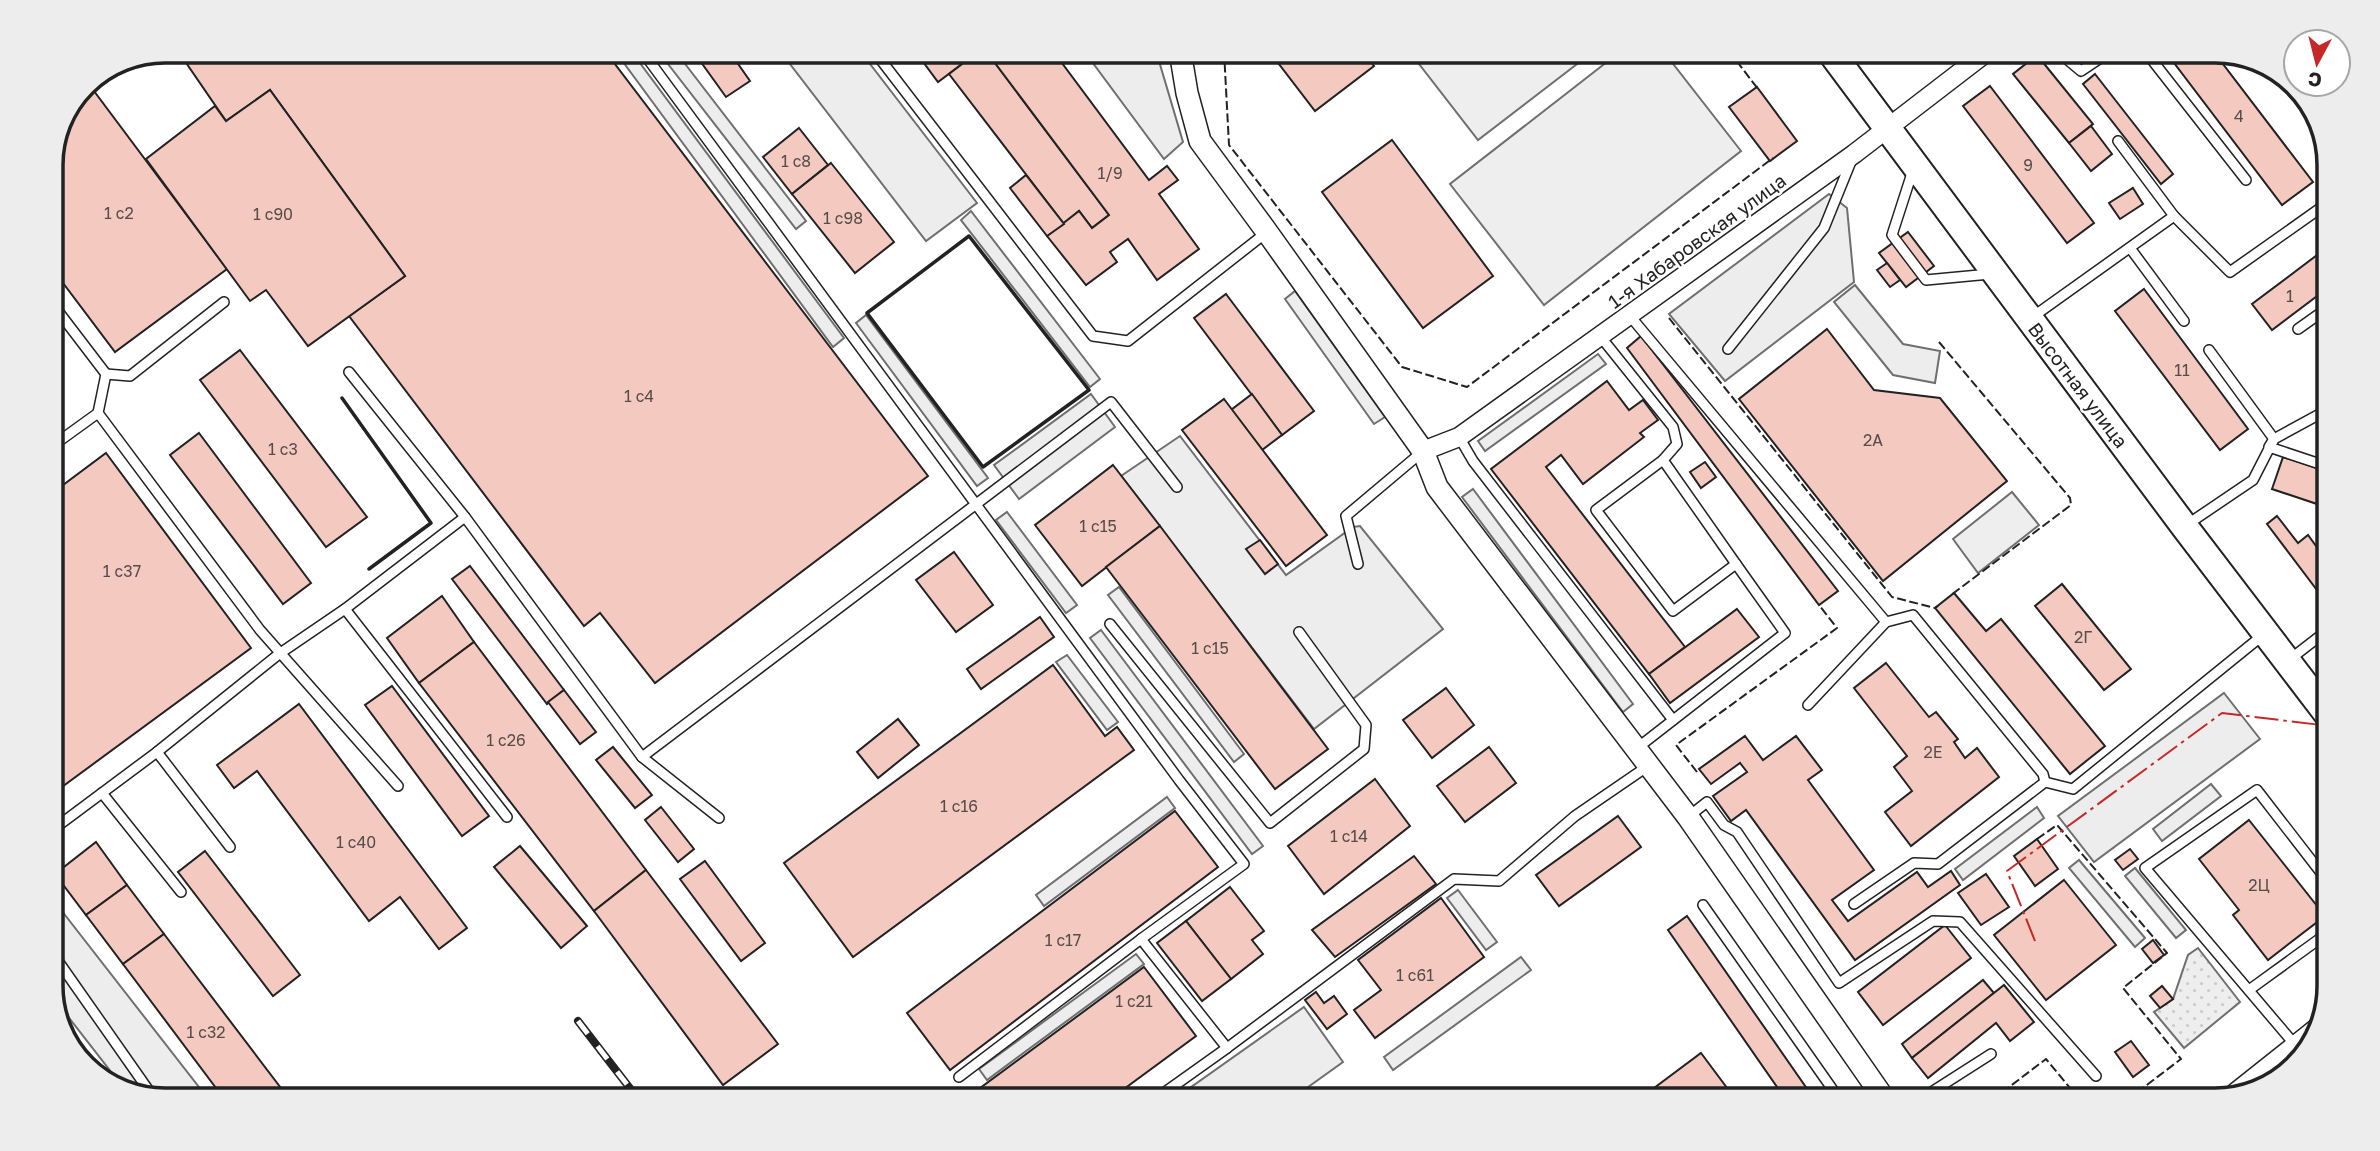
<svg xmlns="http://www.w3.org/2000/svg" width="2380" height="1151" font-family="'Golos Text',sans-serif">
<style>
.grass{fill:url(#grass-dots);stroke:#6f6f6f;stroke-width:2}
.garden{fill:#eee;stroke:#6f6f6f;stroke-width:2}
.parking{fill:#ededed;stroke:#6f6f6f;stroke-width:2}
.building{fill:#f3c9c0;stroke:#222;stroke-width:2}
.lines{fill:none;stroke-linecap:round;stroke-linejoin:round}
.service-casing{stroke:#222;stroke-width:12}
.minor-casing{stroke:#222;stroke-width:21}
.tertiary-casing{stroke:#222;stroke-width:24}
.primary-casing{stroke:#222;stroke-width:30}
.service{stroke:#fff;stroke-width:9}
.minor{stroke:#fff;stroke-width:18}
.tertiary{stroke:#fff;stroke-width:21}
.primary{stroke:#fff;stroke-width:26}
.rail-casing{stroke:#222;stroke-width:8}
.rail{stroke:#fff;stroke-width:5;stroke-dasharray:16;stroke-linecap:butt}
.fence{stroke:#222;stroke-width:2;stroke-dasharray:9 3.5;stroke-linecap:butt}
.wall{stroke:#222;stroke-width:3.5}
.power{stroke:#c62828;stroke-width:2;stroke-dasharray:24 5 3.5 5;stroke-linecap:butt}
.labels{text-anchor:middle;stroke-width:5;stroke-linejoin:round;paint-order:stroke}
.number-label{font-size:16px;fill:#564c4a}
.street-label{font-size:19px;fill:#222;stroke:#fff}
.rim{fill:none;stroke:#222;stroke-width:3.5}
</style>
<defs>
<pattern id="grass-dots" width="8" height="8" patternUnits="userSpaceOnUse" patternTransform="scale(1.75)"><rect width="8" height="8" fill="#eee"/><path d="M2 2h.1M6 6h.1" fill="none" stroke="#ccc" stroke-width="1.8" stroke-linecap="round"/></pattern>
</defs>
<rect width="100%" height="100%" fill="#fff"/>
<path class="grass" d="M2198 948 2240 1002 2184 1048 2154 1012 2173 999 2188 955Z"/>
<g class="garden">
<path d="M1409 51H1594L1478 140Z"/>
<path d="M1621 51H1663L1741 151 1544 305 1450 184Z"/>
<path d="M2012 492 2039 525 1978 573 1953 539Z"/>
</g>
<g class="parking">
<path d="M615 51H631L844 338 833 347Z"/>
<path d="M780 51H860L977 203 926 241Z"/>
<path d="M1084 51H1156L1183 142 1164 159Z"/>
<path d="M679 56 806 221 796 229 668 64Z"/>
<path d="M1829 194 1847 208 1854 282 1725 381 1669 314Z"/>
<path d="M971 211 1100 379 1090 387 961 220Z"/>
<path d="M1855 285 1903 344 1940 351 1935 383 1893 375 1834 302Z"/>
<path d="M1295 291 1385 417 1374 424 1285 299Z"/>
<path d="M866 315 988 478 977 486 856 323Z"/>
<path d="M1598 354 1606 364 1485 451 1478 441Z"/>
<path d="M1091 394 1115 427 1019 499 994 465Z"/>
<path d="M1180 436 1286 575 1353 527 1360 526 1443 629 1314 729 1121 476Z"/>
<path d="M1473 489 1633 704 1623 712 1462 497Z"/>
<path d="M1007 512 1077 605 1066 613 996 520Z"/>
<path d="M1119 587 1244 754 1234 762 1108 595Z"/>
<path d="M1101 630 1263 846 1252 854 1090 638Z"/>
<path d="M1067 655 1118 722 1107 730 1056 662Z"/>
<path d="M2224 693 2260 739 2094 862 2058 816Z"/>
<path d="M2211 784 2221 796 2162 841 2153 829Z"/>
<path d="M1167 797 1175 808 1044 906 1036 895Z"/>
<path d="M2037 807 2044 818 1963 880 1955 869Z"/>
<path d="M2079 860 2145 938 2135 947 2069 868Z"/>
<path d="M2135 868 2186 930 2176 938 2125 876Z"/>
<path d="M1458 890 1497 942 1486 950 1447 898Z"/>
<path d="M51 897 209 1100H166L126 1091 52 996Z"/>
<path d="M1136 954 1144 964 987 1080 979 1069Z"/>
<path d="M1521 957 1531 970 1393 1070 1384 1057Z"/>
<path d="M1304 1007 1343 1062 1290 1100H1195L1187 1090Z"/>
</g>
<g class="building">
<path d="M178 51H605L928 476 655 683 600 613 584 626 349 316 405 276 270 90 226 121Z"/>
<path d="M693 51H729L750 81 726 97Z"/>
<path d="M915 51H958L966 61 938 82Z"/>
<path d="M958 51H986L1109 215 1092 228 1079 211 1064 224 949 74 966 61Z"/>
<path d="M986 51H1053L1149 180 1167 166 1178 180 1159 194 1199 249 1157 280 1128 239 1110 252 1117 262 1086 285 1047 236 1079 211 1092 228 1109 215Z"/>
<path d="M1269 51H1362L1374 66 1315 111Z"/>
<path d="M2073 51H2092L2080 60Z"/>
<path d="M2165 51H2213L2313 182 2282 205Z"/>
<path d="M2037 55 2093 124 2069 143 2013 74Z"/>
<path d="M2095 74 2173 174 2161 184 2083 84Z"/>
<path d="M88 83 227 269 115 352 51 267V158L85 84Z"/>
<path d="M1990 86 2094 223 2067 243 1963 106Z"/>
<path d="M1757 87 1797 141 1770 161 1729 107Z"/>
<path d="M270 90 405 276 308 346 266 290 250 301 146 159 215 106 226 121Z"/>
<path d="M2091 126 2112 154 2091 171 2069 143Z"/>
<path d="M799 128 828 165 792 194 763 157Z"/>
<path d="M1392 140 1493 276 1423 328 1322 192Z"/>
<path d="M831 163 894 242 855 273 792 194Z"/>
<path d="M1026 175 1064 224 1047 236 1010 188Z"/>
<path d="M2133 188 2143 204 2120 219 2109 203Z"/>
<path d="M1908 232 1934 266 1906 287 1879 253Z"/>
<path d="M2329 246V287L2272 330 2252 304Z"/>
<path d="M1887 263 1900 280 1890 287 1877 270Z"/>
<path d="M2144 289 2248 429 2220 450 2115 311Z"/>
<path d="M1226 294 1314 411 1282 435 1194 318Z"/>
<path d="M1827 329 1874 390 1940 398 2007 481 1883 581 1739 399Z"/>
<path d="M1641 336 1838 591 1819 605 1627 348Z"/>
<path d="M240 350 367 517 326 547 200 380Z"/>
<path d="M1607 381 1629 410 1643 400 1658 420 1640 433 1644 437 1583 484 1561 455 1546 467 1685 647 1649 674 1491 469Z"/>
<path d="M1252 394 1282 435 1262 450 1231 410Z"/>
<path d="M1224 399 1327 535 1286 566 1182 430Z"/>
<path d="M199 433 311 583 283 604 170 455Z"/>
<path d="M106 453 251 648 51 795V494Z"/>
<path d="M2283 457 2329 472V508L2272 489Z"/>
<path d="M1705 462 1716 477 1701 488 1690 472Z"/>
<path d="M1113 465 1160 526 1082 586 1035 525Z"/>
<path d="M2277 516 2298 543 2308 535 2329 564V606L2267 524Z"/>
<path d="M1160 526 1328 749 1275 789 1106 567Z"/>
<path d="M1260 540 1278 564 1265 574 1246 549Z"/>
<path d="M954 552 993 605 956 632 916 580Z"/>
<path d="M470 566 564 690 547 704 452 579Z"/>
<path d="M2062 584 2131 669 2104 690 2035 606Z"/>
<path d="M1954 593 1986 631 2001 619 2105 746 2070 774 1935 608Z"/>
<path d="M442 596 474 642 419 683 387 638Z"/>
<path d="M1737 609 1759 637 1670 703 1649 674Z"/>
<path d="M1040 617 1054 637 981 689 967 669Z"/>
<path d="M474 642 646 870 594 911 419 683Z"/>
<path d="M1886 663 1929 717 1936 712 1958 739 1954 742 1965 758 1977 748 1999 777 1911 846 1885 812 1912 791 1894 767 1907 756 1854 688Z"/>
<path d="M1053 665 1105 736 1117 727 1134 750 853 957 784 863Z"/>
<path d="M392 686 489 816 462 836 365 705Z"/>
<path d="M1446 688 1474 725 1432 758 1403 720Z"/>
<path d="M564 690 596 732 580 744 548 702Z"/>
<path d="M299 704 467 928 439 949 400 897 369 921 257 771 234 788 217 765Z"/>
<path d="M898 719 919 745 878 778 857 752Z"/>
<path d="M1745 736 1763 760 1796 736 1822 770 1808 780 1874 870 1832 900 1848 921 1917 872 1928 887 1951 871 1960 885 1855 960 1746 810 1731 821 1713 796 1747 772 1740 763 1711 784 1699 769Z"/>
<path d="M613 747 652 795 635 808 596 760Z"/>
<path d="M1489 747 1516 783 1465 822 1437 786Z"/>
<path d="M1375 779 1410 826 1324 894 1288 846Z"/>
<path d="M661 807 694 849 678 862 645 820Z"/>
<path d="M1175 811 1218 867 950 1070 907 1013Z"/>
<path d="M1618 816 1641 847 1559 906 1536 875Z"/>
<path d="M2249 820 2325 916 2268 960 2233 915 2239 910 2199 859Z"/>
<path d="M2037 839 2058 869 2035 886 2014 856Z"/>
<path d="M96 842 127 885 86 915 55 874Z"/>
<path d="M520 846 587 926 561 948 494 867Z"/>
<path d="M2130 849 2138 859 2123 870 2115 860Z"/>
<path d="M205 851 300 975 273 996 178 872Z"/>
<path d="M1414 856 1436 884 1335 957 1312 930Z"/>
<path d="M705 861 765 943 741 961 680 879Z"/>
<path d="M646 870 778 1044 723 1085 594 911Z"/>
<path d="M1986 874 2009 907 1981 925 1958 893Z"/>
<path d="M2064 880 2116 945 2046 1000 1994 935Z"/>
<path d="M127 885 164 934 123 964 86 915Z"/>
<path d="M1230 887 1264 931 1252 940 1263 954 1231 979 1186 921Z"/>
<path d="M1441 898 1484 957 1375 1038 1354 1010 1381 990 1358 960Z"/>
<path d="M1687 916 1810 1093 1800 1100H1786L1668 930Z"/>
<path d="M1186 921 1231 979 1202 1001 1157 943Z"/>
<path d="M1945 925 1971 958 1883 1025 1858 992Z"/>
<path d="M164 934 290 1100H225L123 964Z"/>
<path d="M2153 940 2164 955 2153 963 2142 949Z"/>
<path d="M1144 967 1196 1036 1109 1100H970L968 1097Z"/>
<path d="M1983 980 1994 993 1912 1058 1902 1044Z"/>
<path d="M2004 985 2034 1022 2010 1041 1996 1023 1928 1078 1912 1058Z"/>
<path d="M2162 986 2173 999 2160 1008 2150 996Z"/>
<path d="M1316 992 1324 1003 1334 996 1347 1014 1327 1029 1305 1000Z"/>
<path d="M59 1017 112 1086 70 1050Z"/>
<path d="M2131 1041 2149 1065 2133 1077 2115 1052Z"/>
<path d="M1701 1053 1736 1100H1638Z"/>
<path d="M1982 1091 1990 1100H1971Z"/>
</g>
<g class="lines">
<g class="service-casing">
<g id="service">
<path d="M642 51 1179 780 1244 864 1141 939 1227 1048 1454 879 1499 881 1575 816 1648 766"/>
<path d="M874 51 1093 336 1128 341 1267 232"/>
<path d="M2057 51 2081 71 2111 51"/>
<path d="M2145 51 2246 180"/>
<path d="M1913 170 1892 235 1926 280 1990 274"/>
<path d="M2174 216 2230 272 2329 202"/>
<path d="M2130 248 2184 321"/>
<path d="M51 302 106 374 98 413 260 630 398 786"/>
<path d="M1630 316 1886 622"/>
<path d="M2031 318 2174 216 2118 141"/>
<path d="M2298 329 2329 307"/>
<path d="M1600 336 1673 427 1677 444 1663 460 1596 510 1673 611 1736 564 1785 633 1636 749"/>
<path d="M1728 349 1824 228 1852 159"/>
<path d="M2209 350 2274 439 2269 447 2329 467"/>
<path d="M349 372 465 517"/>
<path d="M106 374 130 376 224 302"/>
<path d="M1459 437 1473 461 1673 720"/>
<path d="M51 447 98 413"/>
<path d="M1663 460 1736 564"/>
<path d="M2185 526 2253 480 2274 439 2329 409"/>
<path d="M1358 564 1346 516 1422 452"/>
<path d="M345 609 507 817"/>
<path d="M1110 624 1270 823 1364 749 1366 725 1299 632"/>
<path d="M2289 660 2329 629"/>
<path d="M1808 705 1886 622 1913 615 2043 774 2045 782"/>
<path d="M157 752 230 847"/>
<path d="M642 757 719 818"/>
<path d="M102 793 181 892"/>
<path d="M1688 817 1707 802 1724 825 1737 832 1839 983 1933 921 1960 922 2096 1076"/>
<path d="M51 831 157 752 279 654 345 609 465 517 642 757 1111 402 1177 487"/>
<path d="M1854 904 1914 863 1938 864 2045 782 2073 789 2263 635"/>
<path d="M1703 905 1840 1100"/>
<path d="M51 951 154 1098"/>
<path d="M2249 990 2329 932"/>
<path d="M2296 1046 2145 868 2257 790 2329 883"/>
<path d="M959 1077 1141 939"/>
<path d="M410 1100 430 1096 433 1100"/>
<path d="M1154 1100 1227 1048"/>
<path d="M1855 1100 1876 1089"/>
<path d="M1919 1100 1991 1054"/>
</g>
</g>
<g class="minor-casing">
<path id="minor" d="M1423 451 1459 437 1854 154 1988 51"/>
</g>
<g class="tertiary-casing">
<g id="tertiary">
<path d="M1180 51 1187 93 1200 141 1267 232 1423 451 1437 487 1688 817 1885 1100"/>
<path d="M2236 1094 2319 1028"/>
</g>
</g>
<g class="primary-casing">
<path id="primary" d="M1830 51 2184 526 2329 716"/>
</g>
<use href="#service" class="service"/>
<use href="#minor" class="minor"/>
<use href="#tertiary" class="tertiary"/>
<use href="#primary" class="primary"/>
<g class="rail-casing">
<g id="rail">
<path d="M578 1021 639 1100"/>
<path d="M539 1096 542 1100"/>
</g>
</g>
<use href="#rail" class="rail"/>
<g class="fence">
<path d="M1224 51 1229 145 1402 367 1467 387 1773 158"/>
<path d="M1729 51 1758 89"/>
<path d="M1669 318 1892 597 1935 608 1938 606"/>
<path d="M1939 342 2070 498 2071 505 1951 595"/>
<path d="M1697 772 1676 745 1837 628 1819 605"/>
<path d="M2037 839 2057 825 2167 953 2123 988 2181 1059 2127 1100"/>
<path d="M1992 1100 2046 1059 2080 1100"/>
</g>
<g class="wall">
<path d="M969 236 1089 390 983 467 867 313Z"/>
<path d="M342 398 431 523 369 569"/>
</g>
<path class="power" d="M2035 941 2007 871 2222 713 2329 726"/>
</g>
<g class="labels">
<g class="number-label">
<text x="2239" y="122">4</text>
<text x="796" y="167">1 с8</text>
<text x="2028" y="171">9</text>
<text x="1110" y="179">1/9</text>
<text x="119" y="219">1 с2</text>
<text x="273" y="220">1 с90</text>
<text x="843" y="224">1 с98</text>
<text x="2290" y="302">1</text>
<text x="2182" y="376">11</text>
<text x="639" y="402">1 с4</text>
<text x="1873" y="446">2А</text>
<text x="283" y="455">1 с3</text>
<text x="1098" y="532">1 с15</text>
<text x="122" y="577">1 с37</text>
<text x="2083" y="643">2Г</text>
<text x="1210" y="654">1 с15</text>
<text x="506" y="746">1 с26</text>
<text x="1933" y="758">2Е</text>
<text x="959" y="812">1 с16</text>
<text x="1349" y="842">1 с14</text>
<text x="356" y="848">1 с40</text>
<text x="2259" y="891">2Ц</text>
<text x="1063" y="946">1 с17</text>
<text x="1415" y="981">1 с61</text>
<text x="1134" y="1007">1 с21</text>
<text x="206" y="1038">1 с32</text>
</g>
<g class="street-label">
<text transform="translate(1697 241) rotate(-36)" y="7">1-я Хабаровская улица</text>
<text transform="translate(2078 385) rotate(53)" y="7">Высотная улица</text>
</g>
</g>
<path d="M0 0H2380V1151H0ZM165 63H2215A102 102 0 0 1 2317 165V986A102 102 0 0 1 2215 1088H165A102 102 0 0 1 63 986V165A102 102 0 0 1 165 63Z" fill="#ededed" fill-rule="evenodd"/>
<path class="rim" d="M165 63H2215A102 102 0 0 1 2317 165V986A102 102 0 0 1 2215 1088H165A102 102 0 0 1 63 986V165A102 102 0 0 1 165 63Z"/>
<g transform="translate(2317 63) rotate(187)"><circle r="33" fill="#ffffff" stroke="#a7a7a7" stroke-width="2"/>
<path d="M0-5L12 26L0 18L-12 26Z" fill="#c62828"/>
<text y="-10" font-size="19" font-weight="bold" text-anchor="middle" fill="#222222">С</text>
</g>
</svg>
